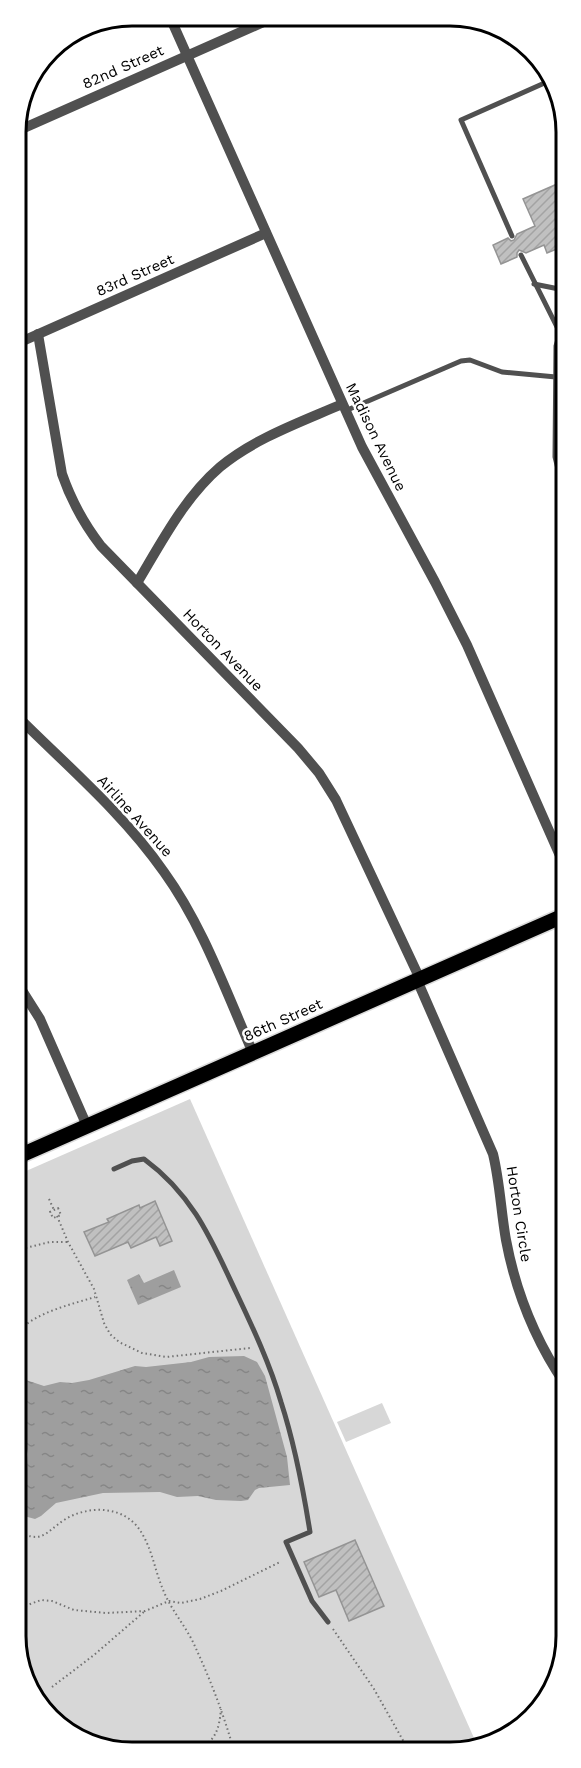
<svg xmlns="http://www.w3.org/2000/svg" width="581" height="1768" font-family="'Work Sans',sans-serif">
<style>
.green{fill:#d7d7d7}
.water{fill:url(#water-ripples)}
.building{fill:url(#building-hatch);stroke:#949494;stroke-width:1.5}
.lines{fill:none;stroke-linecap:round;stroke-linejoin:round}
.primary-casing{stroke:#dbdbdb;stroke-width:18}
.path{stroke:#727272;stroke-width:2;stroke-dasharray:1.5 3;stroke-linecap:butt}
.lane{stroke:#505050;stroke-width:5}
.street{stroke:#505050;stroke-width:10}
.primary{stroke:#000;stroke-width:15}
.labels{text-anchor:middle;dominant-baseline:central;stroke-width:5;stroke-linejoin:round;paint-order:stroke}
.street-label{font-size:15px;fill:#000;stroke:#fff}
.rim{fill:none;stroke:#000;stroke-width:3}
</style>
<defs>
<pattern id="water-ripples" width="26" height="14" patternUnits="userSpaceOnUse" patternTransform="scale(1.5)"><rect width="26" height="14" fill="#9e9e9e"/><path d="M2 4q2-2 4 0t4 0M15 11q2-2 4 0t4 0" fill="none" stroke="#868686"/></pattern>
<pattern id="building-hatch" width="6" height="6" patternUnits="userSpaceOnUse" patternTransform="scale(1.5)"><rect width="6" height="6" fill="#c0c0c0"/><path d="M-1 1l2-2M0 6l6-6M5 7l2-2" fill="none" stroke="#a3a3a3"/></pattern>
</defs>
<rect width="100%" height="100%" fill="#fff"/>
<g class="green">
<path d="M190,1099L478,1747L472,1751H108L49,1719L17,1659V1175Z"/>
<path d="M382,1403L391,1423L346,1442L337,1422Z"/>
</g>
<g class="water">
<path d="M174,1270L181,1287L138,1305L127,1280L139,1274L144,1283Z"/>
<path d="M244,1356L257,1362L265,1376L287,1457L290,1485L259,1488L255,1490L248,1500L241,1501L216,1500L198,1496L177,1497L160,1492L103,1493L56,1503L41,1516L35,1519L24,1516L17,1510V1485L27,1470L28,1454L25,1439L27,1419L17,1404V1377L44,1386L60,1382L72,1383L89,1380L135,1366L146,1367L191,1362L209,1357Z"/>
</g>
<g class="building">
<path d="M564,181V246L547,253L544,245L526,253L519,250L517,253V257L501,264L493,245L508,238L511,241L514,240L517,234L535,226L523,199Z"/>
<path d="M155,1201L172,1241L160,1246L156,1237L131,1248L128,1242L95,1256L84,1232L109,1222L107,1219L139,1205L140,1208Z"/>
<path d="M355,1540L384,1606L349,1621L336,1590L319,1597L304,1562Z"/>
</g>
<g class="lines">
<defs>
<path id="primary" d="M17,1157L565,915"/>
</defs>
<use href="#primary" class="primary-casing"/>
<g class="path">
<path d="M49,1199L54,1210"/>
<path d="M58,1208L61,1215L53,1218L50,1212Z"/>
<path d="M57,1216L68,1242L94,1289L104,1323L110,1334L119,1342L142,1353L166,1357L250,1348"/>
<path d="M17,1234L21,1248"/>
<path d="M17,1250L50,1242H68"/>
<path d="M17,1332C37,1312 69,1305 95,1297"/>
<path d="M17,1530C41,1545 45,1533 64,1520C73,1514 84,1511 94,1510C110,1509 125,1513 136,1525C152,1544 154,1570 164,1592C171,1609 183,1623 192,1640C209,1676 223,1712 234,1751"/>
<path d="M17,1609L41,1600L52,1601L74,1610L106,1613L145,1611L169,1601L181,1603L200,1599L221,1591L280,1562"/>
<path d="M333,1629L374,1689L409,1751"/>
<path d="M52,1687L94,1655L145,1611"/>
<path d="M198,1751C216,1739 219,1730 221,1709"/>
</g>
<g class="lane">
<path d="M512,236L461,120L549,81"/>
<path d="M521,255L560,333"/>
<path d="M534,284L564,290"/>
<path d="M564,329L560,333L556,346L555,457L564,493"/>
<path d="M345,411L461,361L470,360L502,372L556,377"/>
<path d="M114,1169L132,1161L144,1159C193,1195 211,1239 236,1292C253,1328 270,1364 281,1402C295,1445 303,1488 310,1532L286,1542L312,1601L328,1622"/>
</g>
<g class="street">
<path d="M169,15L362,447L435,582L467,645L565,867"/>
<path d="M15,132L277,16"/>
<path d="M38,334L62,474C71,500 84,524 101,546L298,748L319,773L336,800L420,979"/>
<path d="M16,344L266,233"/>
<path d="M137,583C161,543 184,498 220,467C255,438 301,422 342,404"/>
<path d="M16,715C66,765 123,813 164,872C203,926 226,992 253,1053"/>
<path d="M417,980L493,1154C500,1183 501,1212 506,1240C516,1293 535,1340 565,1384"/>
<path d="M16,981L40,1019L87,1126"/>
</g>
<use href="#primary" class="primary"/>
</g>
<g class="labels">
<g class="street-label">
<text transform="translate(123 67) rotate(-24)">82nd Street</text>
<text transform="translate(135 275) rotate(-24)">83rd Street</text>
<text transform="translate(376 437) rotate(64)">Madison Avenue</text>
<text transform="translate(223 650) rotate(46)">Horton Avenue</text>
<text transform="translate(135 816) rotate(48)">Airline Avenue</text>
<text transform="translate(283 1020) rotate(-24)">86th Street</text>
<text transform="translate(519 1214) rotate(81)">Horton Circle</text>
</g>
</g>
<path d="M0 0H581V1768H0ZM132 26H450A106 106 0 0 1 556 132V1636A106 106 0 0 1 450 1742H132A106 106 0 0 1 26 1636V132A106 106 0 0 1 132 26Z" fill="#fff" fill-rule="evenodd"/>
<path class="rim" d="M132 26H450A106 106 0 0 1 556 132V1636A106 106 0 0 1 450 1742H132A106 106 0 0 1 26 1636V132A106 106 0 0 1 132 26Z"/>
</svg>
